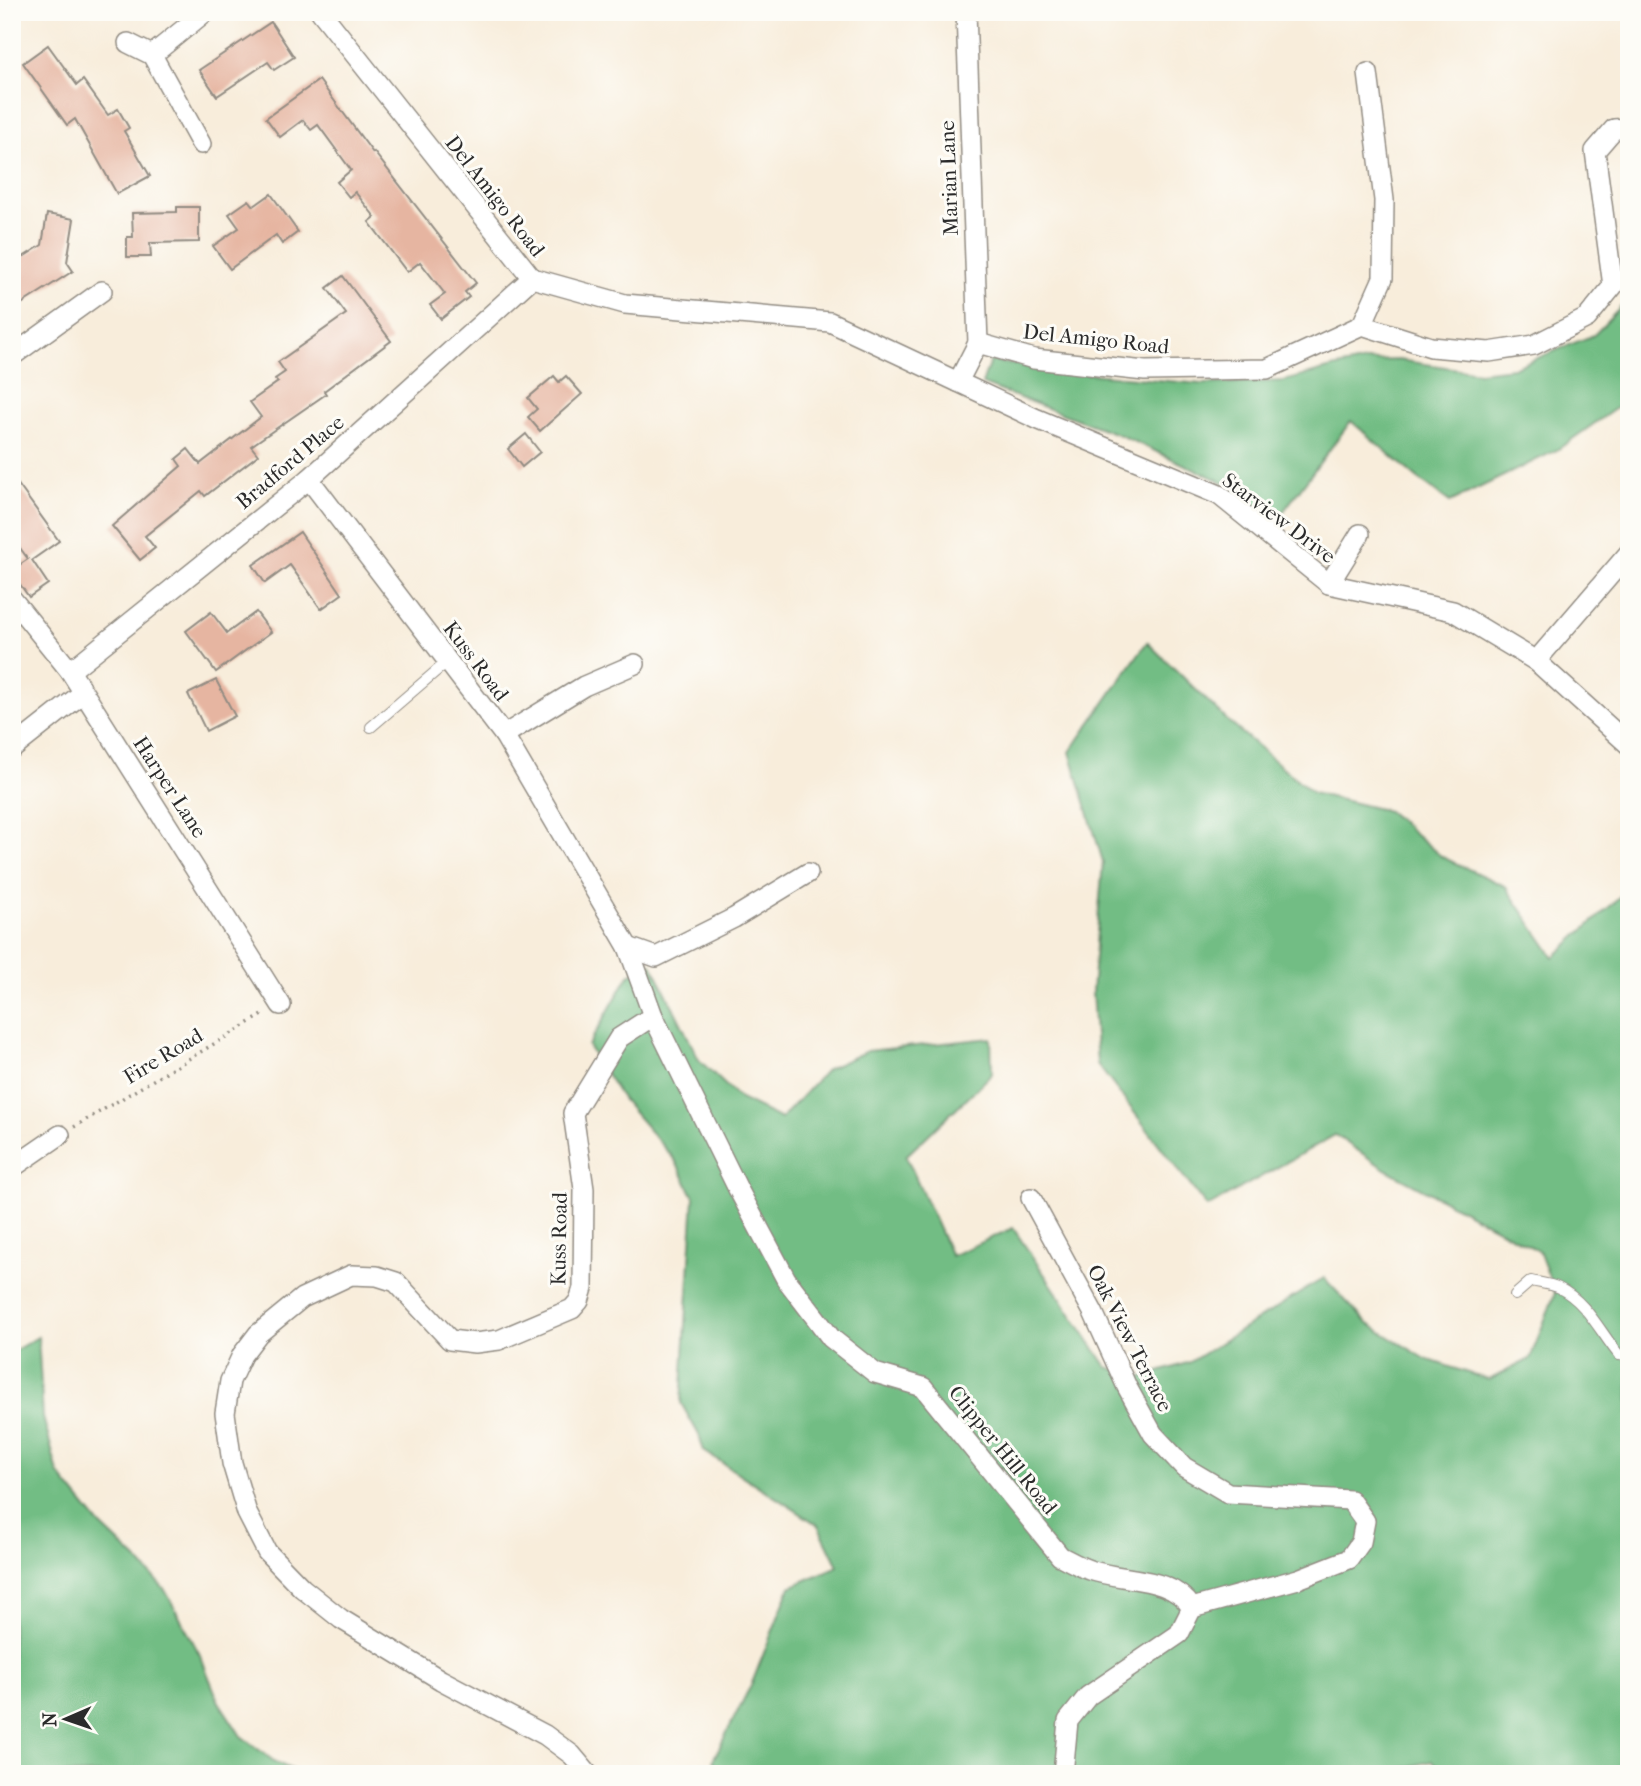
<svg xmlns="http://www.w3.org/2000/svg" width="1641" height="1786" font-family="'IM FELL French Canon',serif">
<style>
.forest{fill:#72bd84;stroke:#4e7458;stroke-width:2}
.building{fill:#e6b5a1}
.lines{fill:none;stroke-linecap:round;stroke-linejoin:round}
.service-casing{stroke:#928c83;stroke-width:12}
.minor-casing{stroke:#928c83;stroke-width:22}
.path{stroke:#928c83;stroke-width:3.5;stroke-dasharray:2 5;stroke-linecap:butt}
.service{stroke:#fff;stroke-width:10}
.minor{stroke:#fff;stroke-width:19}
.labels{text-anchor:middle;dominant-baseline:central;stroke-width:6;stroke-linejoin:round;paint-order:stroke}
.street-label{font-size:21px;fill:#2b2b2b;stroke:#fdfcf7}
</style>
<rect width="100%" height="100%" fill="#fdfcf7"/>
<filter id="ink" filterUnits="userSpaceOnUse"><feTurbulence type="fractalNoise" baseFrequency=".0143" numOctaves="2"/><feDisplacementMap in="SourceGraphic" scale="14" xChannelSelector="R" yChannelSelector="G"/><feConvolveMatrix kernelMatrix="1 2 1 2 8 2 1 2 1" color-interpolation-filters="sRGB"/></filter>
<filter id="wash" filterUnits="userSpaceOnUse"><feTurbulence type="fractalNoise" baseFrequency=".00686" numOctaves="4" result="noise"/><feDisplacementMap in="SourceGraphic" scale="28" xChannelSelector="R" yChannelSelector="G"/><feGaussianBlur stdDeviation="1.57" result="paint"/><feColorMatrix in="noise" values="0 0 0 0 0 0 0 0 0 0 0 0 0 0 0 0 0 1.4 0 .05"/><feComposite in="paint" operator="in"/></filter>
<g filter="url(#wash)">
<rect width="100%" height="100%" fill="#f8eddb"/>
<g class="forest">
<path d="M1623,305H1629V399L1557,450L1450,502L1417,478L1351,421L1274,524L1227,484L1120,435L982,384L990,361L1058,371L1202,384L1284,381L1332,368L1366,361L1398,360L1479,372L1513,368L1594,335Z"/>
<path d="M1147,642L1229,722L1313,793L1388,811L1442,857L1505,886L1554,957L1629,889V1774H1446L1432,1761L1379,1774H718L713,1760L752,1683L790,1587L838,1566L818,1525L704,1451L699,1435L681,1403L694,1197L675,1160L623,1100L588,1046L629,975L652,964L699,1060L740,1099L781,1119L827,1069L867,1051L991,1038L992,1074L906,1156L951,1256L1013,1228L1107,1367L1143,1377L1190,1362L1324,1278L1367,1323L1426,1359L1489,1380L1530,1359L1555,1293L1539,1251L1385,1169L1335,1135L1207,1207L1097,1064L1092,992L1103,862L1070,752Z"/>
<path d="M38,1337L43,1417L58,1473L100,1525L139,1562L165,1590L200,1655L219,1702L241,1736L275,1762L301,1774H12V1352Z"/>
</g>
<g id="blocks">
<g class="building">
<path d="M271,22L294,57L274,70L268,62L217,96L199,70Z"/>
<path d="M48,45L77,85L83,80L108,115L118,109L129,128L124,131L150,176L117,194L75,119L67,125L23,63Z"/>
<path d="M319,80L373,153L374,152L476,283L465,292L469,297L441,319L430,305L445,294L420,262L407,272L369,222L375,217L355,192L349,197L337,182L351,170L318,125L311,130L303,120L280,137L266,118Z"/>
<path d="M271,194L298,232L282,244L276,235L230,269L213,246L239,228L229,214L249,200L254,206Z"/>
<path d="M177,207H199V242L150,243L151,257H127V237H133L132,213L177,212Z"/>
<path d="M47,214L74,219L67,262L73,271L12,310V264L42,245Z"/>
<path d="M343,276L391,341L324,391L326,394L251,446L258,455L205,496L201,491L145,536L155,548L140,560L112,526L181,466L176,459L188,449L200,464L261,417L250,402L278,382L275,379L285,372L278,362L346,314L327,288Z"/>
<path d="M554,376L559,382L566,376L582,394L540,431L528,417L537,409L528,398Z"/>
<path d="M526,434L540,452L522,467L508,449Z"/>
<path d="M12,476L59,541L32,560L48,584L29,597L12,573V570L28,559L12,537Z"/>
<path d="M300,532L342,594L321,609L290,565L265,583L253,565Z"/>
<path d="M211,612L227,633L256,612L271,632L216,672L186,631Z"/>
<path d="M216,680L235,716L206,731L188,694Z"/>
</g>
</g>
</g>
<g filter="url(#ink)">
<use href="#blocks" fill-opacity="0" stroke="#928c83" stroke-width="2"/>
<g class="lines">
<defs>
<g id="service">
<path d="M371,727L448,661"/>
<path d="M1515,1295L1531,1281C1540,1283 1551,1284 1559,1288C1587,1302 1600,1332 1619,1355L1629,1356"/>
</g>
<g id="minor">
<path d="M321,12L532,278L625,304L830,322L958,382L978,343L1034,359L1145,371L1267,369L1362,325L1431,347L1489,352L1534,345L1587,318L1613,286L1595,151L1614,129L1629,128"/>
<path d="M966,12L978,343"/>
<path d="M128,43L152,55L201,144"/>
<path d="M152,55L205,12"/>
<path d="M1362,325L1383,278L1384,200L1368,73"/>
<path d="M12,356L102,291"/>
<path d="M958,382L1037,419L1219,495L1329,584L1453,611L1536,661L1629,745"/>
<path d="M309,479L504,735L628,947L653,1016L738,1189L786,1279L831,1338L875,1373L923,1387L1060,1556C1070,1561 1080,1567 1090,1570C1124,1582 1171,1575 1192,1608L1179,1634L1088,1696L1068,1721L1063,1774"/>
<path d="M1329,584L1360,534"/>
<path d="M12,599L70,671L281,1005"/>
<path d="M1536,661L1629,553"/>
<path d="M70,671L309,479L532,278"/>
<path d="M504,735L584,686L635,664"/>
<path d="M12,749L83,693"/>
<path d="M628,947L656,957L734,918L808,873"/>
<path d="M12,1168L60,1135"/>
<path d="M1031,1198L1093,1312L1127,1387L1153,1434L1184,1467L1228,1493L1350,1500L1365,1521L1361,1542L1349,1559L1298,1579L1192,1608"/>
<path d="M588,1774L572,1755L545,1735L441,1680L341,1619L302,1588L267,1552L247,1513L232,1463L225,1413L230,1381L242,1355L258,1334L302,1298L351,1275L377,1276L396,1282L450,1340L475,1343L499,1340L572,1309L579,1301L583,1288L584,1189L573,1113L619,1038L653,1016"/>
</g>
</defs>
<use href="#service" class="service-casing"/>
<use href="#minor" class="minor-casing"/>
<path class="path" d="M74,1127L266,1013"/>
<use href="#service" class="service"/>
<use href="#minor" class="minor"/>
</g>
</g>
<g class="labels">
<g class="street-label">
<text transform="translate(949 178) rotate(-92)">Marian Lane</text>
<text transform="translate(495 196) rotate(52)">Del Amigo Road</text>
<text transform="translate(1096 339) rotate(6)">Del Amigo Road</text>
<text transform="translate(290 462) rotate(-40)">Bradford Place</text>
<text transform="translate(1279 518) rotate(37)">Starview Drive</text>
<text transform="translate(476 661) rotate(53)">Kuss Road</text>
<text transform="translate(170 787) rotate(57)">Harper Lane</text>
<text transform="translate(163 1056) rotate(-31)">Fire Road</text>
<text transform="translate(559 1239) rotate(-89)">Kuss Road</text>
<text transform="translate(1130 1338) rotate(63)">Oak View Terrace</text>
<text transform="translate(1003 1450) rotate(51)">Clipper Hill Road</text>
</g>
</g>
<rect width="1641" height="1786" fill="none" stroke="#fdfcf7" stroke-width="42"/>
<g transform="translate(66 1719) rotate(268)" stroke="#fdfcf7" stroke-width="5" paint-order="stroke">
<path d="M0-5L12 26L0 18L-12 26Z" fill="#2b2b2b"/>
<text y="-10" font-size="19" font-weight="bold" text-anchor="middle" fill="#2b2b2b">N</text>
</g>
</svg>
